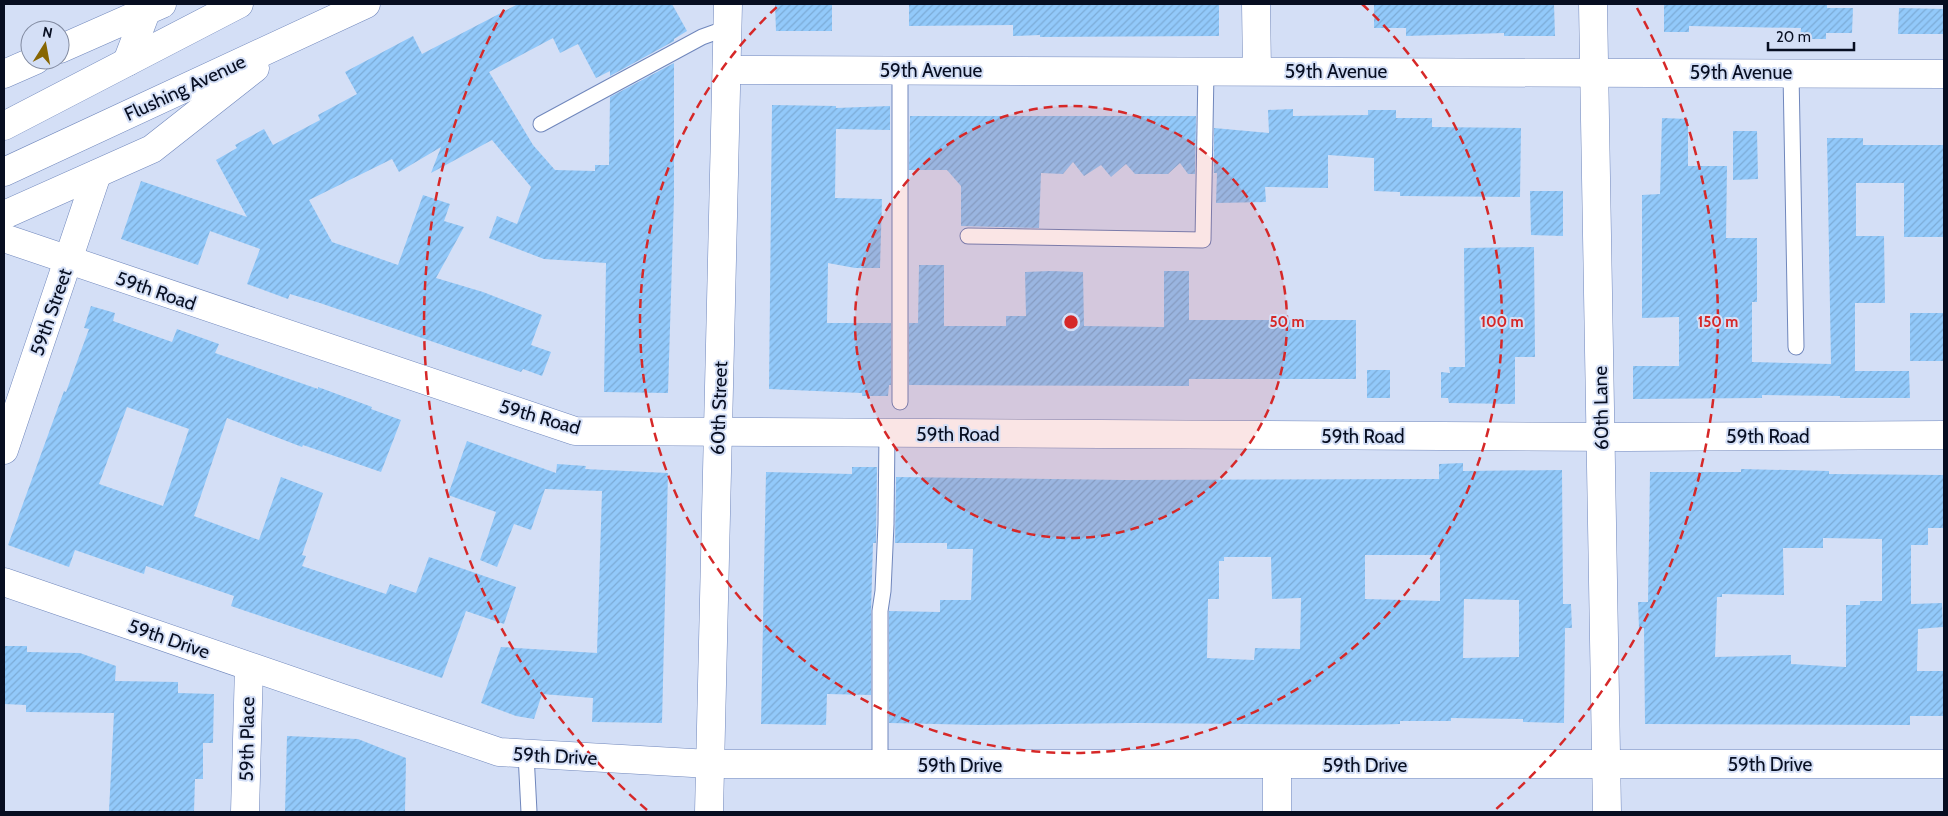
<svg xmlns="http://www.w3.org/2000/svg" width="1948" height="816" font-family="Cabin,sans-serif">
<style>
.building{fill:url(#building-hatch);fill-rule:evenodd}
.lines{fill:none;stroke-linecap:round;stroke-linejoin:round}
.service-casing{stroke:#7087bc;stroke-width:17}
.minor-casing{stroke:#7087bc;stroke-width:29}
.primary-casing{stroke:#7087bc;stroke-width:29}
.service{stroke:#fff;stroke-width:15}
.minor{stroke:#fff;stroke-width:28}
.primary{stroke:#fff;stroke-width:28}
.ring{fill:none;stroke:#d62828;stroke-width:2.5;stroke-dasharray:9 6}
.labels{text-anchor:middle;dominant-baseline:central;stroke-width:4;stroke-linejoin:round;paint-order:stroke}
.street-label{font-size:19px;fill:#070e21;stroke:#d4dff6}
.centre{fill:#d62828;stroke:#d4dff6;stroke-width:2.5}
.ring-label{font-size:15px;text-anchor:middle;font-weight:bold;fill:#d62828;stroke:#d4dff6;stroke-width:4;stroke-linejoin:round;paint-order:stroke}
</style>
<defs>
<pattern id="building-hatch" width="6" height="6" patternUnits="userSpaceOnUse" patternTransform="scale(1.25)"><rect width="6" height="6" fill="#92c9fa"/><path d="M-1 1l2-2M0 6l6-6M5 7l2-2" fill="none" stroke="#7cabd6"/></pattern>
</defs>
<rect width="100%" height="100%" fill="#d4dff6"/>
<g class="building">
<path d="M518,4H672L687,31L674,39V41L610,76V71L596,78L578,44L560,53L553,38L489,72L533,145L555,170L595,171V165H609L610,97L674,63V197L668,393L604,392L606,263L544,259L489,238L497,216L517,224L531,187L492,140L431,173L441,147L399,172L392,159L309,200L332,242L398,265L423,195L450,204L444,221L464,227L436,278L483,292L542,315L531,345L551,352L542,376L523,369L521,372L320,303L290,294L288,299L247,284L260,249L210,231L198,265L121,239L141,181L247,217L216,160L237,148L235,145L264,129L273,145L320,120L318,115L357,94L345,72L413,36L422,54Z"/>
<path d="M775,4H832V31H776Z"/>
<path d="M909,4H1219V36L1040,37V35L1013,36V25L909,26Z"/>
<path d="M1374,4H1554L1555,36H1504V33L1406,36V28H1374Z"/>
<path d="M1664,4H1827V8H1853L1852,33H1826V39H1800L1801,28L1689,26V32H1664Z"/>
<path d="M1899,8L1944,9V34H1898Z"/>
<path d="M772,105L836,106V108L890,106V130L836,129L835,198L882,199L880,268H855L828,263L827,323H891V385H889L888,396H862V393L769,389Z"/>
<path d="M1293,109V116L1368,115V110H1396V118H1432V127L1521,128L1520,197L1400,196V192L1374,191V158L1328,155V188L1265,187L1266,202L1216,203L1217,173H1214V128L1269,133L1268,110Z"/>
<path d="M910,116H1196L1195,174H1188L1180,163L1168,174H1135L1126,164L1111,177L1101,165L1084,176L1073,162L1063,174L1041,173L1039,228L961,226V186L947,170H909Z"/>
<path d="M1662,118L1688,119V166H1727L1726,238H1757V302H1752V362L1831,364L1827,138H1863V145H1944V237H1904V183H1856V236H1884L1885,303H1855V371H1909L1910,398H1840V396L1762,395V398L1633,399V366H1679V317L1642,318V195L1660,194Z"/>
<path d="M1733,131H1757L1758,179L1733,180Z"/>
<path d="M1530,191H1563V236L1531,235Z"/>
<path d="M1534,247L1535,357H1515V404L1449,403L1448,398H1441V372L1450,373L1449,367H1465L1464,248Z"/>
<path d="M919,265H944V326H1006V316H1026L1025,272L1050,271L1083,272L1084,326L1164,327V271H1189V320H1356V379H1189V386L909,385V323H918Z"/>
<path d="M91,306L115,313L113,321L172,342L177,329L219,344L215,353L318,389V387L372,407L371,409L401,420L381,472L303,445L302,447L227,418L194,516L259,540L281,477L323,493L302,555L306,556L302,566L386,594L390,584L416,593L429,557L516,587L504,624L466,611L442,678L231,606L234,596L146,566L144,574L75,550L69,567L8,545L64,391L66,392L89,329L84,328ZM127,407L189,429L163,506L99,484Z"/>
<rect x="1910" y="313" width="34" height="48"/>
<rect x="1367" y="370" width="23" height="28"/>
<path d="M467,441L556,473L557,464L586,466L585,469L668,473L662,723L592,722L593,698L542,694L534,719L516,716L481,703L501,647L597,653L602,491L545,489L531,530L514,524L497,567L480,560L496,512L448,495Z"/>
<path d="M1463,463V471L1562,470L1563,604H1571L1572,628H1565L1564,723L1523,722V719L1451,718V721H1400V724L1363,725L1136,723L981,725L889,723V611L940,612V600H971L973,549H947V543H895L896,477L1123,480L1439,479V464ZM1365,555H1440V601L1365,599ZM1224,557H1271L1272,599L1301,598L1300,649L1255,648L1254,660L1207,658L1208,599H1219V561H1224ZM1464,599L1519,600V657L1463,658Z"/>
<path d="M852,467H877L876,543H873L871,611V695L827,694L826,725L761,724L766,472L852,474Z"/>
<path d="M1741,469L1829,471V474L1944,475V528H1928V545H1911V604L1942,603L1943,627L1918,629L1917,671H1944V716H1910V725L1645,724L1644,628H1639L1638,602H1648L1650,472H1741ZM1823,538L1882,539V601H1860V605H1846V667L1791,664V655L1715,657L1717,597H1722V594L1784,595L1783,548H1823Z"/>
<path d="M4,646H27V652L80,653L116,666L115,681L178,682V693L214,694L213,743H203V779H195L194,812L109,811L114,713L26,712V705L4,704Z"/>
<path d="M287,736L358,739L406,758L405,812H285Z"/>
</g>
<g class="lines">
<defs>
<g id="service">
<path d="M900,70V402"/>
<path d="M1791,73L1796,347"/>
<path d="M541,124L702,37L727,28"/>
<path d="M968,236L1203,240L1206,71"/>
<path d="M526,754L529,812"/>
<path d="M880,765V611L883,591L886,524L887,434"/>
</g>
<g id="minor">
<path d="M1256,4L1257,71"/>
<path d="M1593,4L1607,812"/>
<path d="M127,62L149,4"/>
<path d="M727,70L1944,74"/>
<path d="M4,238L575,431L1627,437L1944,435"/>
<path d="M4,450L97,174"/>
<path d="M4,582L499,752L710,764H1944"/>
<path d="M245,812L249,667"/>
<path d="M709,812L728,4"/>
<path d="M1277,812V765"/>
</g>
<g id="primary">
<path d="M60,49L162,4"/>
<path d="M4,74L36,60"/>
<path d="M4,126L239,4"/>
<path d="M4,172L366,4"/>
<path d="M4,215L152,149L255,68"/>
</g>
</defs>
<use href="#service" class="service-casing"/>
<use href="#minor" class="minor-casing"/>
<use href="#primary" class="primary-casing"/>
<use href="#service" class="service"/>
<use href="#minor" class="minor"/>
<use href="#primary" class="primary"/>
</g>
<circle cx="1071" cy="322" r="216" fill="#d62828" fill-opacity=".12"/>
<g class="ring">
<circle cx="1071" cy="322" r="216"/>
<path d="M1362 4A431 431 0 1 1 780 4"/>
<path d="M647 810A647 647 0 0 1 505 8M1637 8A647 647 0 0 1 1495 810"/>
</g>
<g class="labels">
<g class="street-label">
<text x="931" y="70">59th Avenue</text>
<text x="1336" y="71">59th Avenue</text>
<text x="1741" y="72">59th Avenue</text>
<text transform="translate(185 88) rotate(-25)">Flushing Avenue</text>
<text transform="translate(156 291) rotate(19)">59th Road</text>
<text transform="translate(51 312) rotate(-71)">59th Street</text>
<text transform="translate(719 408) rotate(-88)">60th Street</text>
<text transform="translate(1601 408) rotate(-91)">60th Lane</text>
<text transform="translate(540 417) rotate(16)">59th Road</text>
<text x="958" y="434">59th Road</text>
<text x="1363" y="436">59th Road</text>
<text x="1768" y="436">59th Road</text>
<text transform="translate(169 639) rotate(19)">59th Drive</text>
<text transform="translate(247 739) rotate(-89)">59th Place</text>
<text transform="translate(555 756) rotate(3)">59th Drive</text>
<text x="1770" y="764">59th Drive</text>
<text x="960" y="765">59th Drive</text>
<text x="1365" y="765">59th Drive</text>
</g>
</g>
<circle cx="1071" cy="322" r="8" class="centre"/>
<g class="ring-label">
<text x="1287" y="327">50 m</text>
<text x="1502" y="327">100 m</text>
<text x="1718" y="327">150 m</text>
</g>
<rect width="1948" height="816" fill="none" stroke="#070e21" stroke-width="10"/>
<g transform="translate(45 45) rotate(11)"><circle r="24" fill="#d4dff6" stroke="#828ba1"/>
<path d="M0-4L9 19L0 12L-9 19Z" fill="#876602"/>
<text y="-8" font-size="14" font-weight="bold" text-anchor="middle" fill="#070e21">N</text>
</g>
<path d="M1768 42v8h86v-8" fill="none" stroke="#070e21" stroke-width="2.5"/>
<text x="1776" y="42" font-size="15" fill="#070e21" stroke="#d4dff6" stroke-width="4" paint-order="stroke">20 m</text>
</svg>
